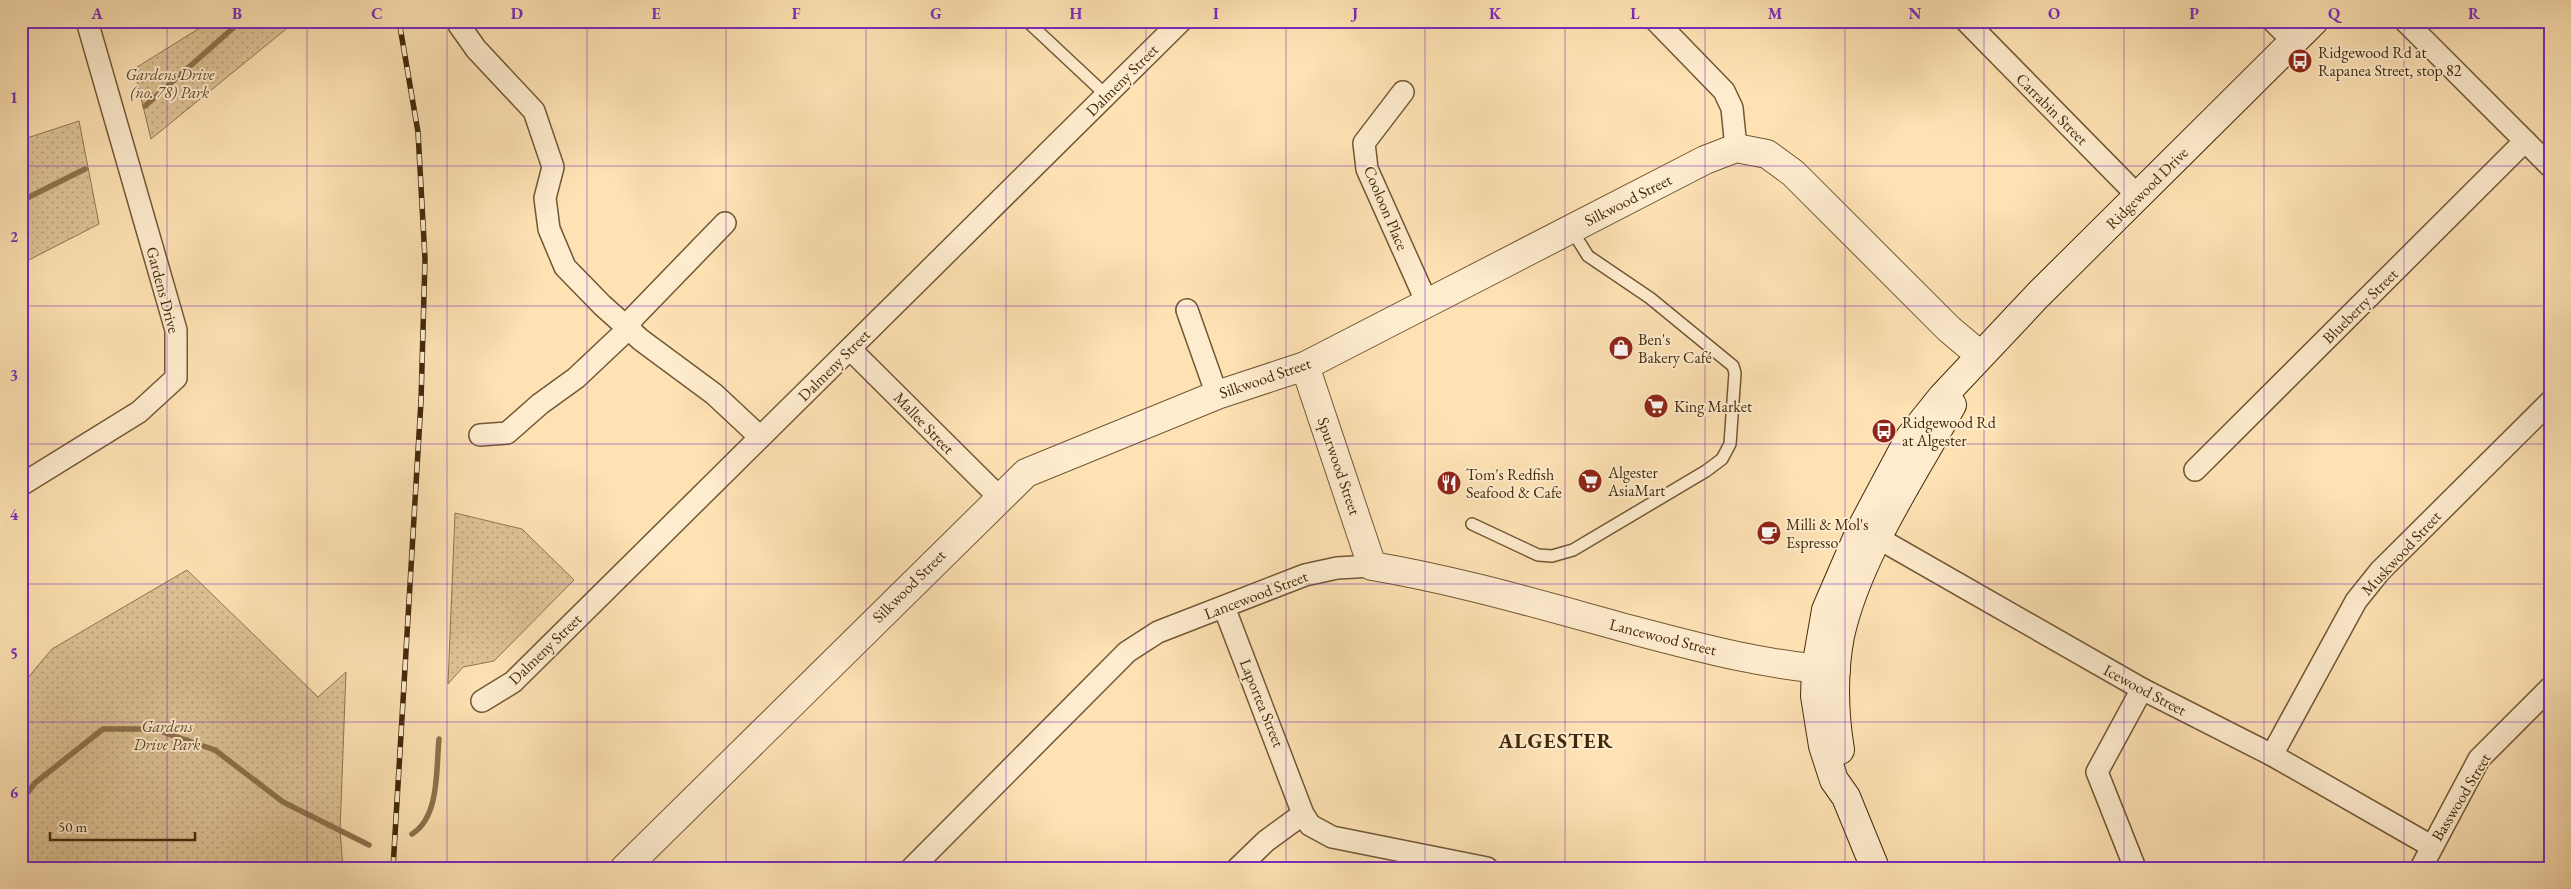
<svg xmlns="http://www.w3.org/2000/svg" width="2571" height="889" font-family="'EB Garamond',serif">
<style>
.grass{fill:url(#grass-dots);stroke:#907650}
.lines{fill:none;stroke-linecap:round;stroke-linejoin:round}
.stream{stroke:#8d734e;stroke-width:5.5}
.service-casing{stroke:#725835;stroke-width:14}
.minor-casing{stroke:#725835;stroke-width:24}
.tertiary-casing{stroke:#725835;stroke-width:30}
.secondary-casing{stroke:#432a0b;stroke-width:30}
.service{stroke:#feecce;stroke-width:11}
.minor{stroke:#feecce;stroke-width:21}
.tertiary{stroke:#feecce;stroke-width:28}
.secondary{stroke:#feecce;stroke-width:28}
.rail-casing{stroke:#432a0b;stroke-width:5.5}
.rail{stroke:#feecce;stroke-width:4;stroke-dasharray:11;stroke-linecap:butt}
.grid{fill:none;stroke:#7b2cbf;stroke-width:1;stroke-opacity:0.55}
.labels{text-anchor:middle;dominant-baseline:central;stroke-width:4;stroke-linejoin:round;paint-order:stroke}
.poi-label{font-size:16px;fill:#432a0b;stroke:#feecce;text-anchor:start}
.park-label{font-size:16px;font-style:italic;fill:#624927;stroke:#feecce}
.street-label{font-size:16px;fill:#432a0b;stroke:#feecce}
.district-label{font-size:21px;font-weight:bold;letter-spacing:1px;fill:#432a0b;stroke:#feecce}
.neatline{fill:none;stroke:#7b2cbf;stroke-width:2}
.grid-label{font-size:16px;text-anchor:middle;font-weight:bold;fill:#7b2cbf}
</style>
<defs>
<pattern id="grass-dots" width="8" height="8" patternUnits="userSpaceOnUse" patternTransform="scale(1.25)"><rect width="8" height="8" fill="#dec396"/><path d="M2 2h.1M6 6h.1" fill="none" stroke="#b69f79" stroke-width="1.8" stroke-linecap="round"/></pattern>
</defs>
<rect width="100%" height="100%" fill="#fee2b3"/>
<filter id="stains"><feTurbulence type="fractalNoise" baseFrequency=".004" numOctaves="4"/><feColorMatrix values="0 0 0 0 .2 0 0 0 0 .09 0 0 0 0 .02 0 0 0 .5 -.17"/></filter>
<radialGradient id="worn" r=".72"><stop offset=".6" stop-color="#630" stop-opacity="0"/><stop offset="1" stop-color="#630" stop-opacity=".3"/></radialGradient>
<g class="grass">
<path d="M211,21H296L151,139L134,69Z"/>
<path d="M79,121L99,224L21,264V140Z"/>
<path d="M455,513L522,529L574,580L494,661L463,667L448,684Z"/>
<path d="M187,570L318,697L346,672L340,831L343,868H21V686L52,649Z"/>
</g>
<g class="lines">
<g class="stream">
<path d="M145,106L241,21"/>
<path d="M21,201L85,169"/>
<path d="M21,801L35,783L103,729H154L215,750L283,802L369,845"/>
<path d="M412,834C440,817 436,768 439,739"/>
</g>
<defs>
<g id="service">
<path d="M1027,21L1106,95"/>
<path d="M1472,524L1538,555L1552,556L1573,550L1706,471L1722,459L1730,444L1735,373L1733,366L1650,298L1588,256L1571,229"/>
</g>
<g id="minor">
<path d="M1656,21L1724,91L1732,108L1736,148"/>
<path d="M1966,21L2138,196"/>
<path d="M2273,21L2294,42"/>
<path d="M2405,21L2550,166"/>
<path d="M459,25L476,49L534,111L553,167L545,198L549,229L565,267L602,305L641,340L714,394L760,437"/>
<path d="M1403,92L1364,143L1367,169L1427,303"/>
<path d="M1187,310L1217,395"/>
<path d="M850,349L999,497"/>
<path d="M480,435L507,433L540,404L576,378L628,329L633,318L725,223"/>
<path d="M2195,470L2525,141"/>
<path d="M21,485L139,412L176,378V330L87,21"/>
<path d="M1864,530L2142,689L2272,755L2431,846"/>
<path d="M1224,607L1303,814L1310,825L1332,837L1487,868"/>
<path d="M482,701L513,682L1181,21"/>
<path d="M2272,755L2356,601L2380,571L2550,402"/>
<path d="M912,868L1127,652L1158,632L1305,575L1337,568L1372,566"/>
<path d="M1238,868L1266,841L1303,814"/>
<path d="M2135,868L2097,772L2142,689"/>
<path d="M2421,868L2479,759L2550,688"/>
</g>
<g id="tertiary">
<path d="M1305,366L1372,566C1462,581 1551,608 1640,632C1704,649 1769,666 1836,670"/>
<path d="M625,868L1026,473L1217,395L1305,366L1705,160L1736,148L1767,154L1793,173L1949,329L1980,355"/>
</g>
<g id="secondary">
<path d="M1840,750C1834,713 1833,673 1840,636C1857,558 1913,475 1952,405"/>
<path d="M1875,868L1846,797L1834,780L1823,746L1815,696L1816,668L1826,610L1861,529L1910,437L1942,397L2038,295L2314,21"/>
</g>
</defs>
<use href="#service" class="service-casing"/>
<use href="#minor" class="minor-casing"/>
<use href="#tertiary" class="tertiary-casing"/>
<use href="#secondary" class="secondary-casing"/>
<use href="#service" class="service"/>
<use href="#minor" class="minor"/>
<use href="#tertiary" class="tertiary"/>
<use href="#secondary" class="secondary"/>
<defs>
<path id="rail" d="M393,868L421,401L425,259L418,132L399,21"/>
</defs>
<use href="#rail" class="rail-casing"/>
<use href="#rail" class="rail"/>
</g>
<path class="grid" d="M167,21V868M307,21V868M447,21V868M587,21V868M726,21V868M866,21V868M1006,21V868M1146,21V868M1286,21V868M1425,21V868M1565,21V868M1705,21V868M1845,21V868M1984,21V868M2124,21V868M2264,21V868M2404,21V868M21,166H2550M21,306H2550M21,444H2550M21,584H2550M21,722H2550"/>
<defs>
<symbol id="bus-disc" viewBox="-11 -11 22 22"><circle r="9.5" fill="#8f2418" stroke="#feecce"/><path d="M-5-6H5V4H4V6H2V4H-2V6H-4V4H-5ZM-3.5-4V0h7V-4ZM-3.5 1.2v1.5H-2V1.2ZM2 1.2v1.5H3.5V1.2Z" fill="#fff"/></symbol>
<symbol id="shop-disc" viewBox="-11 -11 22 22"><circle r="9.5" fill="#8f2418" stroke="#feecce"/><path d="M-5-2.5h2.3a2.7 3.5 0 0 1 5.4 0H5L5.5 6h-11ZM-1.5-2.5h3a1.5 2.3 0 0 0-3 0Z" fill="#fff"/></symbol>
<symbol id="supermarket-disc" viewBox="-11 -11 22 22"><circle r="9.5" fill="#8f2418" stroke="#feecce"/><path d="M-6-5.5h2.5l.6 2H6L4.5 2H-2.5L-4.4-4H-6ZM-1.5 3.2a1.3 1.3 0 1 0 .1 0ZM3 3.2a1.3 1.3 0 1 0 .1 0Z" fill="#fff"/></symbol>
<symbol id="restaurant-disc" viewBox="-11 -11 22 22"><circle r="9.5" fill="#8f2418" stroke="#feecce"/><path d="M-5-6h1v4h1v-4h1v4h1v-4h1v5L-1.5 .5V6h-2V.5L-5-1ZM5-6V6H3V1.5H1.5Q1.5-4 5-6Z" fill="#fff"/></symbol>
<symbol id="cafe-disc" viewBox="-11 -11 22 22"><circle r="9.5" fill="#8f2418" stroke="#feecce"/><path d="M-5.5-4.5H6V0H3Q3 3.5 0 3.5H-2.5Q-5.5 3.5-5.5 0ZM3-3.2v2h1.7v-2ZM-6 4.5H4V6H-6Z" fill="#fff"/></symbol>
</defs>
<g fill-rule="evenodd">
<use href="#bus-disc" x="2286" y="47" width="28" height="28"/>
<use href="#shop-disc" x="1607" y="334" width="28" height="28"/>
<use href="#supermarket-disc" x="1642" y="392" width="28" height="28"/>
<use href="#bus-disc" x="1870" y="417" width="28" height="28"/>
<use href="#supermarket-disc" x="1576" y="467" width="28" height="28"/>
<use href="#restaurant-disc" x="1435" y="469" width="28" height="28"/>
<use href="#cafe-disc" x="1755" y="519" width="28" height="28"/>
</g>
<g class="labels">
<g class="poi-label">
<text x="2318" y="52">Ridgewood Rd at<tspan x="2318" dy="18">Rapanea Street, stop 82</tspan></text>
<text x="1638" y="339">Ben's<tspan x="1638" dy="18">Bakery Café</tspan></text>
<text x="1674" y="406">King Market</text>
<text x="1902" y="422">Ridgewood Rd<tspan x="1902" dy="18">at Algester</tspan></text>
<text x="1608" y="472">Algester<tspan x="1608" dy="18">AsiaMart</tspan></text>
<text x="1466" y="474">Tom's Redfish<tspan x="1466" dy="18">Seafood &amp; Cafe</tspan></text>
<text x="1786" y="524">Milli &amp; Mol's<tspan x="1786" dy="18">Espresso</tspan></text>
</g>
<g class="park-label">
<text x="170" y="74">Gardens Drive<tspan x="170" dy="18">(no. 78) Park</tspan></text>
<text x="167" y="726">Gardens<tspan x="167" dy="18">Drive Park</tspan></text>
</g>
<g class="street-label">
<text transform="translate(1122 80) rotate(-45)">Dalmeny Street</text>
<text transform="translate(2052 109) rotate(45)">Carrabin Street</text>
<text transform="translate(2147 188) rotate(-45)">Ridgewood Drive</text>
<text transform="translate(1628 200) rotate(-27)">Silkwood Street</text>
<text transform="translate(1386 208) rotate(67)">Cooloon Place</text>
<text transform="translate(163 290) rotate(75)">Gardens Drive</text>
<text transform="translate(2360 306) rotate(-45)">Blueberry Street</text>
<text transform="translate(834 365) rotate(-45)">Dalmeny Street</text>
<text transform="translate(1265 378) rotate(-19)">Silkwood Street</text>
<text transform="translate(924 423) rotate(46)">Mallee Street</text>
<text transform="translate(1339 466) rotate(71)">Spurwood Street</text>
<text transform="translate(2401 553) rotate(-47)">Muskwood Street</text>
<text transform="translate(909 586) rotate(-45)">Silkwood Street</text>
<text transform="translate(1256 595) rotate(-21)">Lancewood Street</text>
<text transform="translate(1663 637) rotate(14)">Lancewood Street</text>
<text transform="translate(545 649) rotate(-44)">Dalmeny Street</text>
<text transform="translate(2145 690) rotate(28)">Icewood Street</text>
<text transform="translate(1262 703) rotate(68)">Laportea Street</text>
<text transform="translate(2461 797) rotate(-59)">Basswood Street</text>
</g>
<g class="district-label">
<text x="1556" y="740">ALGESTER</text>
</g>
</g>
<rect width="2571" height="889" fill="none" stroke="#fee2b3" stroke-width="55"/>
<path d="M50 832v8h145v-8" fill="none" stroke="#432a0b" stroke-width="2.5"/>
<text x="58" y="832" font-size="15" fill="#432a0b" stroke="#feecce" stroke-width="4" paint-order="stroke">50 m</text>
<rect x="28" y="28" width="2516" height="834" class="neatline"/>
<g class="grid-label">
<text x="97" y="19">A</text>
<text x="237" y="19">B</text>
<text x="377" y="19">C</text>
<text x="517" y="19">D</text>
<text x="656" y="19">E</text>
<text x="796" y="19">F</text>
<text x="936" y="19">G</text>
<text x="1076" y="19">H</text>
<text x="1216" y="19">I</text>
<text x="1355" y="19">J</text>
<text x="1495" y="19">K</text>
<text x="1635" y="19">L</text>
<text x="1775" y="19">M</text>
<text x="1915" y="19">N</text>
<text x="2054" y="19">O</text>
<text x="2194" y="19">P</text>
<text x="2334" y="19">Q</text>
<text x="2474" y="19">R</text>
<text x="14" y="103">1</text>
<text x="14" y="242">2</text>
<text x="14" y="381">3</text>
<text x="14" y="520">4</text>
<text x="14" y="659">5</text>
<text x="14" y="798">6</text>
</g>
<rect width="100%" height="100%" filter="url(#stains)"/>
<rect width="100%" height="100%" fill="url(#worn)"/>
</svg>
